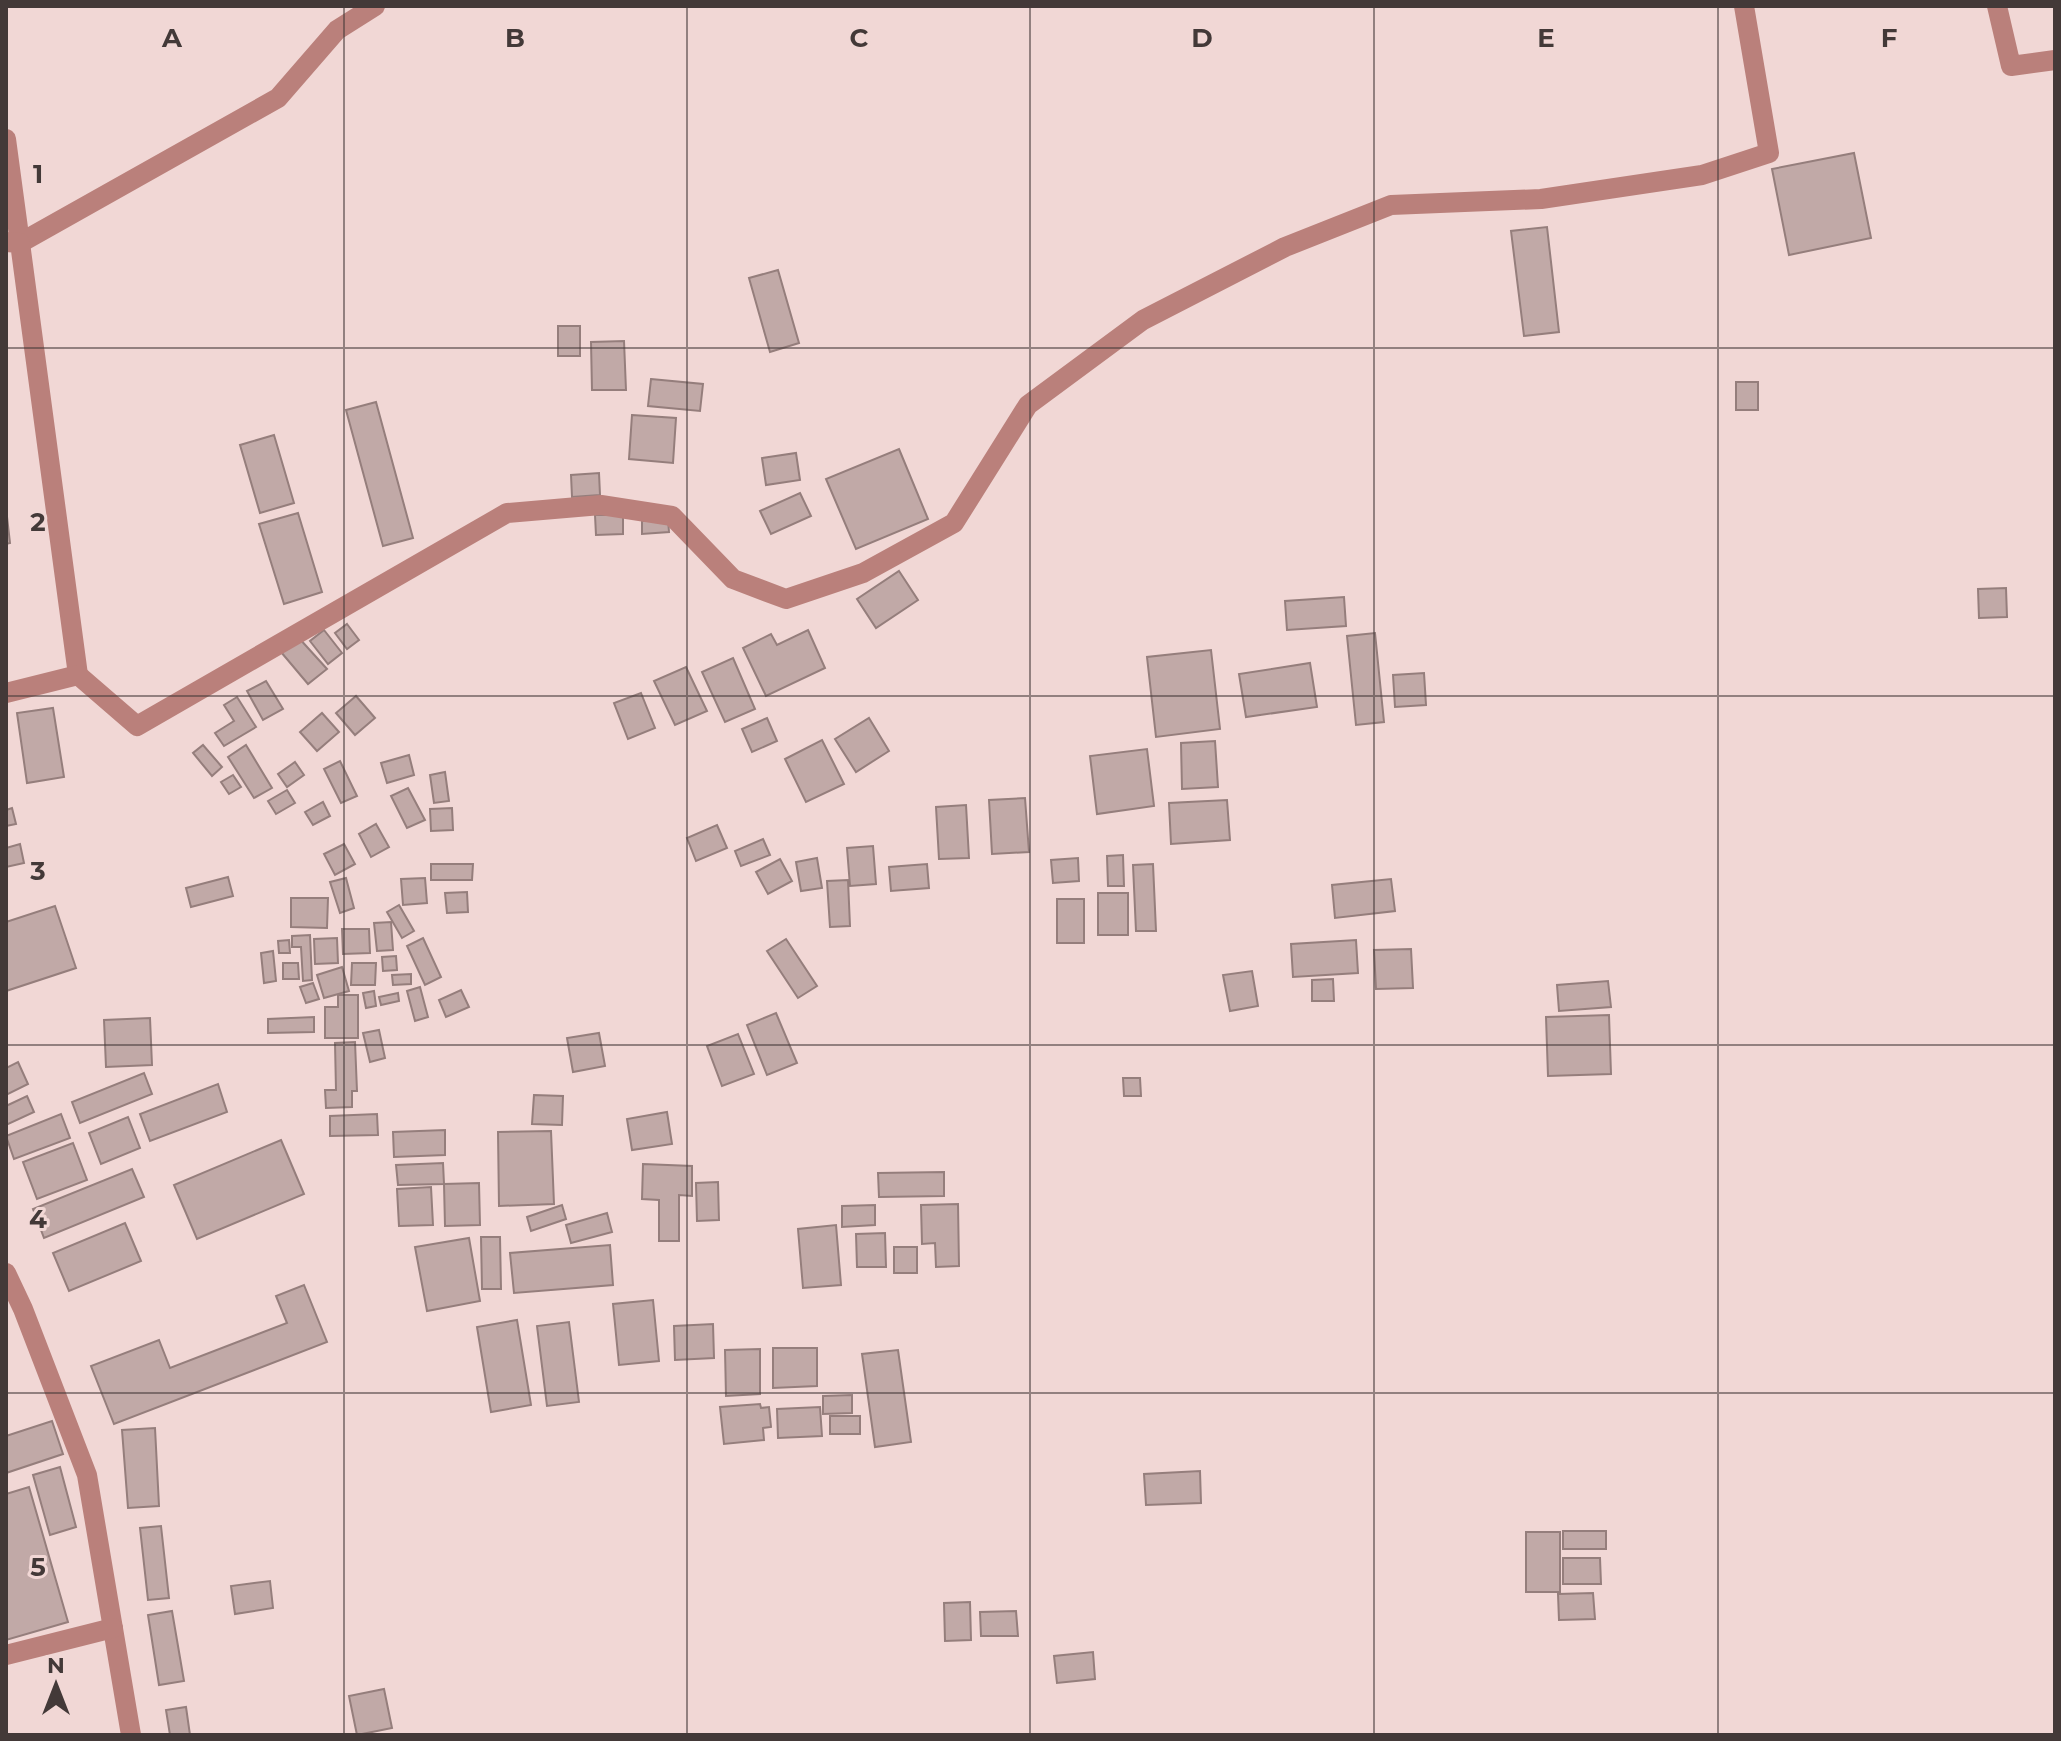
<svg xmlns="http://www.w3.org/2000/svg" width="2061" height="1741" font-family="Montserrat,sans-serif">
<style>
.building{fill:#c1a9a7;stroke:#957e7c;stroke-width:2}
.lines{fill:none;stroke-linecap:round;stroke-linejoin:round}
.minor{stroke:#ba807b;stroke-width:20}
.grid{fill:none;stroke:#433938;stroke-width:2;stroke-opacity:0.55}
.grid-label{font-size:26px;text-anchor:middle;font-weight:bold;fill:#433938;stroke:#f1d7d5;stroke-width:6;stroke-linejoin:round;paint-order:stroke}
</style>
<rect width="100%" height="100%" fill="#f1d7d5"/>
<g class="building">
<path d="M1854,153L1871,238L1789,255L1772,169Z"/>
<path d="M1547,227L1559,332L1524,336L1511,231Z"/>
<path d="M778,270L799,343L770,352L749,278Z"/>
<rect x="558" y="326" width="22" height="30"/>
<path d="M624,341L626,390H592L591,342Z"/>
<path d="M651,379L703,384L700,411L648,406Z"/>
<rect x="1736" y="382" width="22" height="28"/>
<path d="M376,402L413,538L383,546L346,410Z"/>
<path d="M632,415L676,418L673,463L629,459Z"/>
<path d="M274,435L294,503L260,513L240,445Z"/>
<path d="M899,449L928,519L856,549L826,479Z"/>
<path d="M796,453L800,480L766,485L762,458Z"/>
<path d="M599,473L600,495L572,497L571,475Z"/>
<path d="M800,493L811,516L771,534L760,511Z"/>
<path d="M6,508L10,543L6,544Z"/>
<path d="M298,513L322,592L284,604L259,524Z"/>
<path d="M595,515H623V534L596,535Z"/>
<path d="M668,519L669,532L642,534V521Z"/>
<path d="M899,571L918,600L876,628L857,599Z"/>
<path d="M2006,588L2007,617L1979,618L1978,589Z"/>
<path d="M1344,597L1346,626L1287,630L1285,601Z"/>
<path d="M347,624L359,640L347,649L335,633Z"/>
<path d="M324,630L342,653L328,664L310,641Z"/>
<path d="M808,630L825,668L766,696L743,648L771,634L777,645Z"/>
<path d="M1375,633L1384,722L1356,725L1347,636Z"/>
<path d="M298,637L327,669L308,684L281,652Z"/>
<path d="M1211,650L1220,729L1156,737L1147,657Z"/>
<path d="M733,658L755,709L725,722L702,672Z"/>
<path d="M1310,663L1317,707L1246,717L1239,674Z"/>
<path d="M686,667L707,711L675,725L654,681Z"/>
<path d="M1424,673L1426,705L1395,707L1393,675Z"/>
<path d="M266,681L283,709L263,720L247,691Z"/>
<path d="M641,693L655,728L628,739L614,703Z"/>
<path d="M356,696L375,718L355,735L336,713Z"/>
<path d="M237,697L256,727L224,746L215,733L234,721L224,705Z"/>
<path d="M53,708L64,777L27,783L17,713Z"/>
<path d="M322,713L339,732L317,751L300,732Z"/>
<path d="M767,718L777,741L752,752L742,729Z"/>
<path d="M869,718L889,751L856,772L835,739Z"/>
<path d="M822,740L844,784L806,802L785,759Z"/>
<path d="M1215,741L1218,787L1182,789L1181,743Z"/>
<path d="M203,745L222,767L212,776L193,753Z"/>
<path d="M246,745L272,788L254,798L228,757Z"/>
<path d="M1147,749L1154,806L1097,814L1090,756Z"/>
<path d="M409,755L414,775L387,783L381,763Z"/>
<path d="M340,761L357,796L341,803L324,769Z"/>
<path d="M295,762L304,775L287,787L278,774Z"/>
<path d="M445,772L449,801L434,803L430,775Z"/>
<path d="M233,775L241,787L229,794L221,782Z"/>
<path d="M408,788L425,820L407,828L391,796Z"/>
<path d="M287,790L295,803L276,814L268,801Z"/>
<path d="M1025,798L1029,852L992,854L989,800Z"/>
<path d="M1227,800L1230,840L1171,844L1169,803Z"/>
<path d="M323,802L330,816L313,825L305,812Z"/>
<path d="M966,805L969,858L939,859L936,807Z"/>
<path d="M12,808L16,824L6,826V810Z"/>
<path d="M452,808L453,830L431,831L430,809Z"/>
<path d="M376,824L389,847L371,857L359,834Z"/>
<path d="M717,825L727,848L696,861L687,838Z"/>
<path d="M763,839L770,855L741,866L735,851Z"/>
<path d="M20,844L24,863L6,867V848Z"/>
<path d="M344,844L355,864L335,875L324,854Z"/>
<path d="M873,846L876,884L850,886L847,848Z"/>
<path d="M1123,855L1124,886H1108L1107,856Z"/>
<path d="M817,858L822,888L801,891L796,862Z"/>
<path d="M1078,858L1079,881L1053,883L1051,860Z"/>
<path d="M780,859L792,881L768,894L756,872Z"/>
<path d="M431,864H473L472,880H431Z"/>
<path d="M927,864L929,888L891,891L889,867Z"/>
<path d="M1153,864L1156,931H1136L1133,865Z"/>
<path d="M228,877L233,896L191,907L186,888Z"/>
<path d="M346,878L354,908L340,913L330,882Z"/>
<path d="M425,878L427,903L403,905L401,879Z"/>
<path d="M1391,879L1395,911L1335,918L1332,885Z"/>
<path d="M848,880L850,926L830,927L827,881Z"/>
<path d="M467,892L468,912L447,913L445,893Z"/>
<rect x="1098" y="893" width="30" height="42"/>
<path d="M291,898H328L327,928L291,927Z"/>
<rect x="1057" y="899" width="27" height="44"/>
<path d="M399,905L414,931L402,938L387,912Z"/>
<path d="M55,906L76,968L6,991V922Z"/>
<path d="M391,922L393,950L377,951L374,923Z"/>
<path d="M342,929H369L370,953L343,954Z"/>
<path d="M310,935L312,980L303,981L301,947H292V936Z"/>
<path d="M337,938L338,963L315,964L314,939Z"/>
<path d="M423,938L441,977L425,985L407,946Z"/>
<path d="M786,939L817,986L798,998L767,951Z"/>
<path d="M289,940L290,953H279L278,941Z"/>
<path d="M1356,940L1358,973L1293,977L1291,944Z"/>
<path d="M1411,949L1413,988L1376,989L1374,950Z"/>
<path d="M273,951L276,981L264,983L261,953Z"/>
<path d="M396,956L397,970L383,971L382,957Z"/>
<path d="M283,963H298L299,979H283Z"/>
<path d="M352,963H376L375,985H351Z"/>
<path d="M342,967L349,991L324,998L317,975Z"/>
<path d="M1252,971L1258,1006L1230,1011L1223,975Z"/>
<path d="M411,974V984L393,985L392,975Z"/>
<path d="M1333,979L1334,1001H1312V980Z"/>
<path d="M1608,981L1611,1007L1559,1011L1557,985Z"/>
<path d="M313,983L319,999L306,1003L300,987Z"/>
<path d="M420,987L428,1017L415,1021L407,991Z"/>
<path d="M461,990L469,1007L446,1017L439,1000Z"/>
<path d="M374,991L376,1006L366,1008L363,993Z"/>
<path d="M398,993L399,1001L381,1005L379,997Z"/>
<path d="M338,995H358V1038H325V1007H338Z"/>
<path d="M776,1013L797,1063L767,1075L747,1025Z"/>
<path d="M1609,1015L1611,1074L1548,1076L1546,1017Z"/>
<path d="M314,1017V1032L268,1033V1019Z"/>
<path d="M150,1018L152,1065L106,1067L104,1020Z"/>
<path d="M379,1030L385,1058L370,1062L363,1033Z"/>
<path d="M599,1033L605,1066L573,1072L567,1038Z"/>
<path d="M738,1034L754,1074L722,1086L707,1046Z"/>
<path d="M355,1042L357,1091H352V1107L326,1108L325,1090H336L335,1043Z"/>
<path d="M18,1062L28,1084L6,1095V1068Z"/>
<path d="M144,1073L152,1094L80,1123L72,1102Z"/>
<path d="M1123,1078H1140L1141,1096H1124Z"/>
<path d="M218,1084L227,1112L150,1141L140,1114Z"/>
<path d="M534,1095L563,1096L562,1125L532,1124Z"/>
<path d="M27,1096L34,1112L6,1125V1106Z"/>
<path d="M667,1112L672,1144L632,1150L627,1119Z"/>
<path d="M61,1114L70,1138L14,1159L6,1136Z"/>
<path d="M377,1114L378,1135L330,1136V1116Z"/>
<path d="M128,1117L140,1148L101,1164L89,1133Z"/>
<path d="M445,1130V1155L394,1157L393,1132Z"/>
<path d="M551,1131L554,1204L499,1206L498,1132Z"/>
<path d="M281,1140L304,1194L197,1239L174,1185Z"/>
<path d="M73,1143L87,1180L37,1199L23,1162Z"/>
<path d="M443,1163L444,1184L398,1185L396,1165Z"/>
<path d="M643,1164L692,1166V1196L679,1195V1241H659V1200L642,1199Z"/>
<path d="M132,1169L144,1197L44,1238L33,1209Z"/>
<path d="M944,1172V1196L879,1197L878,1173Z"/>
<path d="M718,1182L719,1220L697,1221L696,1183Z"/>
<path d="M479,1183L480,1225L445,1226L444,1184Z"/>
<path d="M431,1187L433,1225L399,1226L397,1189Z"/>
<path d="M958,1204L959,1266L936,1267L935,1243L922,1244L921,1205Z"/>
<path d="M562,1205L566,1219L531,1231L527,1217Z"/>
<path d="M875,1205V1225L842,1227V1206Z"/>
<path d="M607,1213L612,1232L571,1243L566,1225Z"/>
<path d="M125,1223L141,1261L69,1291L53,1253Z"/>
<path d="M836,1225L841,1285L803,1288L798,1229Z"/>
<path d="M885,1233L886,1267H857L856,1234Z"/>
<path d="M481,1237H500L501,1289H482Z"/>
<path d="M469,1238L480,1301L427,1311L415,1247Z"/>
<path d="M610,1245L613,1285L514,1293L510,1253Z"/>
<rect x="894" y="1247" width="23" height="26"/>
<path d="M304,1285L327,1342L114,1424L91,1366L159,1340L170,1368L287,1323L276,1296Z"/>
<path d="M653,1300L659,1361L619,1365L613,1304Z"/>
<path d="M517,1320L531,1405L491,1412L477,1327Z"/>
<path d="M569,1322L579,1402L547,1406L537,1326Z"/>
<path d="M713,1324L714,1358L675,1360L674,1326Z"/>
<path d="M773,1348H817V1386L773,1388Z"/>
<path d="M760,1349V1394L726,1396L725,1350Z"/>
<path d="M898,1350L911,1442L875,1447L862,1354Z"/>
<path d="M852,1395V1413L823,1414V1396Z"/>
<path d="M760,1404L761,1408L769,1407L771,1427L763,1428L764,1440L724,1444L720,1407Z"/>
<path d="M820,1407L822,1436L778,1438L777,1409Z"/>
<rect x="830" y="1416" width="30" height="18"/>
<path d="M52,1421L63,1454L6,1473V1436Z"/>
<path d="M155,1428L159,1506L128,1508L122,1430Z"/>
<path d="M60,1467L76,1527L50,1535L33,1475Z"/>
<path d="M1200,1471L1201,1503L1146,1505L1144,1474Z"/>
<path d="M29,1487L68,1622L6,1640V1494Z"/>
<path d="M161,1526L169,1598L148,1600L140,1528Z"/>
<rect x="1563" y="1531" width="43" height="18"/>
<rect x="1526" y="1532" width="34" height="60"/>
<path d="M1563,1558H1600L1601,1584H1563Z"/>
<path d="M270,1581L273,1608L235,1614L231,1586Z"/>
<path d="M1593,1593L1595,1619L1559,1620L1558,1594Z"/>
<path d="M970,1602L971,1640L945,1641L944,1603Z"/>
<path d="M172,1611L184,1681L159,1685L148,1615Z"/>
<path d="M1016,1611L1018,1636H981L980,1612Z"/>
<path d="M1093,1652L1095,1679L1057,1683L1054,1656Z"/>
<path d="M384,1689L392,1728L357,1735L349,1696Z"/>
<path d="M186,1707L190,1735H170L166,1710Z"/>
</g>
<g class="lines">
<g class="minor">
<path d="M1997,6L2011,66L2055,60"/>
<path d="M6,139L20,243L278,98L337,30L375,6"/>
<path d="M6,242L20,243L78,675"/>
<path d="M6,693L78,675L137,726L507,513L601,505L672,516L733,579L786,599L863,573L954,523L1028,405L1143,320L1285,247L1391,205L1541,199L1702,175L1769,153L1744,6"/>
<path d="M6,1273L23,1309L87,1475L131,1735"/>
<path d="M6,1655L113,1628"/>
</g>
</g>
<path class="grid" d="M344,6V1735M687,6V1735M1030,6V1735M1374,6V1735M1718,6V1735M6,348H2055M6,696H2055M6,1045H2055M6,1393H2055"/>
<g class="grid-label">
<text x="172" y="47">A</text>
<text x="515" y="47">B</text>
<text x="859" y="47">C</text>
<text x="1202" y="47">D</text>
<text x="1546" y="47">E</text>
<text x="1889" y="47">F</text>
<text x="38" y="183">1</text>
<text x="38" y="531">2</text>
<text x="38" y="880">3</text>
<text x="38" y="1228">4</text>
<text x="38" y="1576">5</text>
</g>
<rect width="2061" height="1741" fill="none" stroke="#433938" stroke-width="16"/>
<g transform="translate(56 1685)" stroke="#f1d7d5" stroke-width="6" paint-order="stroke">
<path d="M0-6L14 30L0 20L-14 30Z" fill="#433938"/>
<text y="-12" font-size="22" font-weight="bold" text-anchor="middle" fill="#433938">N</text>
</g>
</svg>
